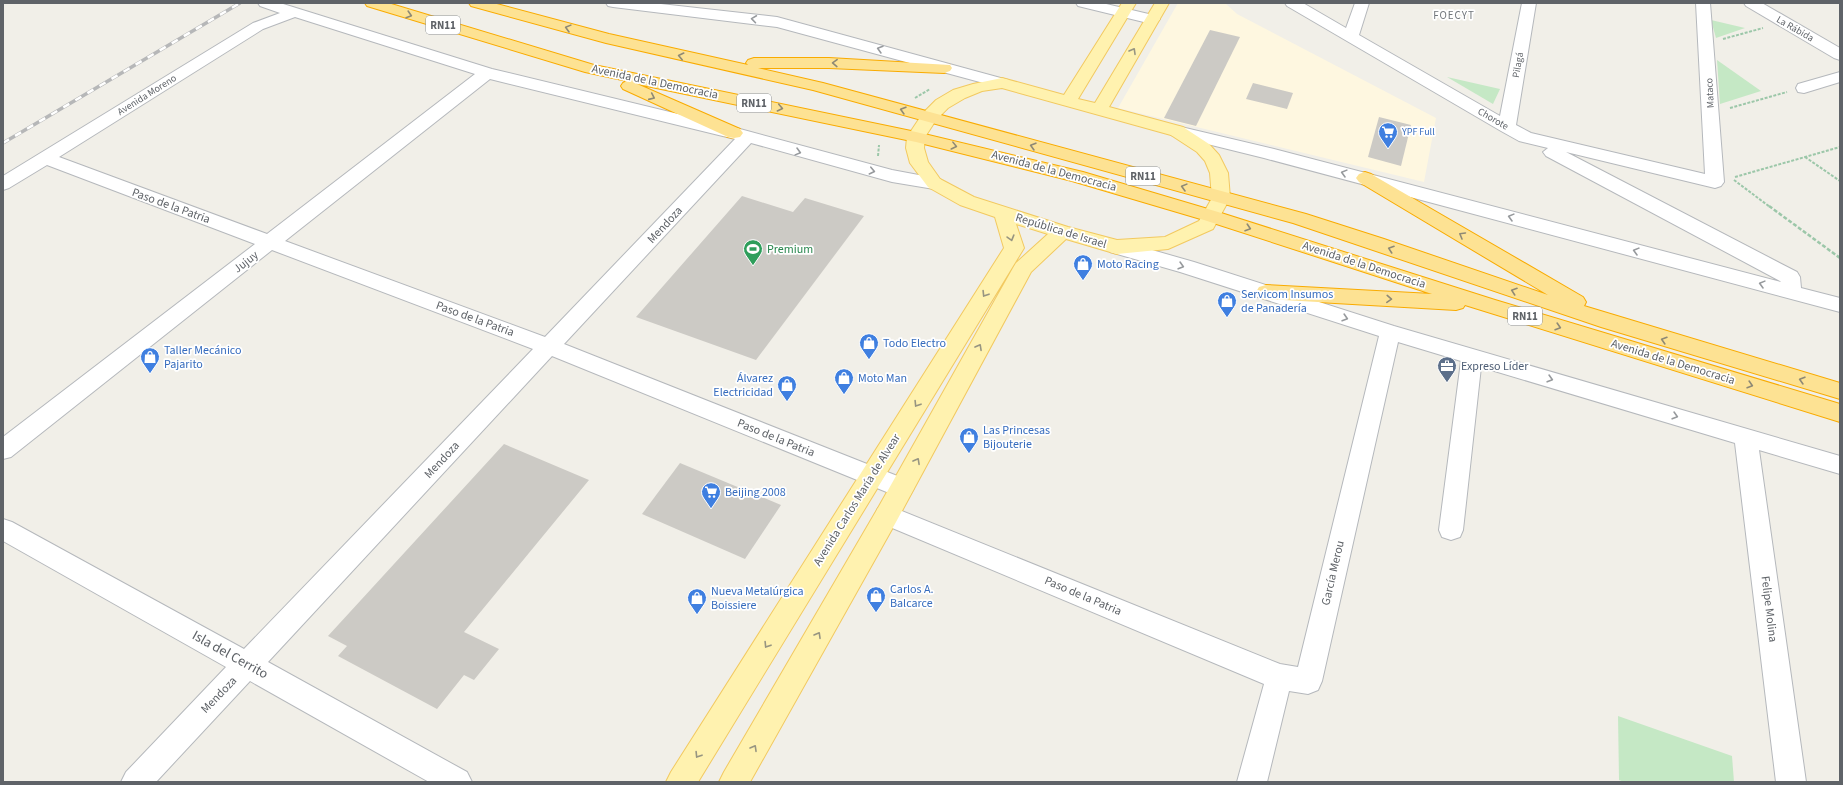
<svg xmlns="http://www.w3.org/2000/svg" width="1843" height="785" font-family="'Source Sans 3',sans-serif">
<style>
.commercial{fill:#fef7e0}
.green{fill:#c5e8c5}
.building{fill:#cccac5}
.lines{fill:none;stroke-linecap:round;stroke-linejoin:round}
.minor-casing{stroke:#b5b8bc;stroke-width:2}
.major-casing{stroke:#f2c960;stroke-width:2}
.highway-casing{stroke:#f9ab00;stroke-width:2}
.path-far1{stroke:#9cc7a9;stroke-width:2;stroke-dasharray:3 1.5;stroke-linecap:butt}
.path{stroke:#9cc7a9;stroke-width:2.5;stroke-dasharray:4 2;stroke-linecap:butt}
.minor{fill:#fff;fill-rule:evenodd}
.major{fill:#fff2af;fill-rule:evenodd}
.highway{fill:#fde293;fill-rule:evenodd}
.rail-casing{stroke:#b6b7b8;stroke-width:3.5}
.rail{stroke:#fff;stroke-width:2.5;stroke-dasharray:7;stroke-linecap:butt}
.oneway{stroke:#8e8975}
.oneway2{stroke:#979a9d}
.oneway3{stroke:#979581}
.labels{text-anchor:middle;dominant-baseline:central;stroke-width:3.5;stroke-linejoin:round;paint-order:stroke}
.far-street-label{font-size:10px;fill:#5f6368;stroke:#fff}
.far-shop-label{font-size:10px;fill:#366cbe;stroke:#fff;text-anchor:start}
.far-neighbourhood-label{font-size:11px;letter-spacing:1px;fill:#70757a;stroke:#fff}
.shield{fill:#fff;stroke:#8f9295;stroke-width:1}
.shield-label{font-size:11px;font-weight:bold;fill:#5f6368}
.street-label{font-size:12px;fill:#5f6368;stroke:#fff}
.leisure-label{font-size:12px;fill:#27864d;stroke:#fff;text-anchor:start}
.shop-label{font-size:12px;fill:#366cbe;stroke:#fff;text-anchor:start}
.service-label{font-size:12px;fill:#4e5e75;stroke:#fff;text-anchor:start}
.near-street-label{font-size:14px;fill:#5f6368;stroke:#fff}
</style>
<rect width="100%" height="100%" fill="#f1efe8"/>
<path class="commercial" d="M1178,3H1225L1237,14L1436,118L1424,182L1118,108Z"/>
<g class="green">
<path d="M1711,20L1745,28L1716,38Z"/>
<path d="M1717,60L1761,91L1720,104Z"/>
<path d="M1447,77L1500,89L1493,104Z"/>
<path d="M1618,716L1732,756L1734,782H1624L1619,780Z"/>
</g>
<g class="building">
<path d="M1210,30L1240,37L1196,126L1164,118Z"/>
<path d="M1253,83L1293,93L1287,109L1246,99Z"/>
<path d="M1379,117L1411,125L1401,166L1368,157Z"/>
<path d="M742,196L793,212L805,198L864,216L756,360L636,317Z"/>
<path d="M504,444L589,480L464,632L499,649L474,680L464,675L437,709L338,656L347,646L328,636Z"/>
<path d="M680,463L781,505L745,559L642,514Z"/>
</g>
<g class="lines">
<defs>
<g id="minor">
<path d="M258,3H280L492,69L740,129L892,170L940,179L943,183L940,187L934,189L892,182L751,143L564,344L910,481L914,488L910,495L902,498L894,495L552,356L268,662L467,772L472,782H429L250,681L156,782H121L126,772L226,667L3,541V519L12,522L244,649L533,349L272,250L11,457L3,459V437L255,244L47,165L9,188L3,190V176L253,23L280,13L260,6ZM295,17L475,74L267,234L59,157L263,29ZM490,79L735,139L545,337L285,241Z"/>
<path d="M606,3H652L777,17L1008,80L1010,83L1008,86L1002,88L777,27L613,7L608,6Z"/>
<path d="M1076,3H1102L1157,16L1160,19L1157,22L1152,24L1078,6Z"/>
<path d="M1285,3H1303L1346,28L1355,3H1369L1359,35L1500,116L1522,3H1536L1516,125L1531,133L1705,174L1696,3H1710L1724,182L1721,186L1715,188L1566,152L1797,272L1800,277L1801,288L1840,298V312L1264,158L1171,135L1168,131L1171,127L1177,126L1274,149L1781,282L1780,281L1546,156L1543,152L1548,148L1519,141L1501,131L1287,6Z"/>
<path d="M1744,3H1762L1840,48V60L1834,58L1746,6Z"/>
<path d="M1840,72V82L1804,93L1798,92L1796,88L1798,84Z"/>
<path d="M1117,240L1194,262L1394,326L1840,456V474L1759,450L1806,782H1776L1735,443L1481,367L1463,530L1460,537L1451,540L1442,537L1439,530L1461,361L1398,342L1322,681L1318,690L1308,694L1289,691L1267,782H1237L1264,684L878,522L875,515L878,508L887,505L1280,664L1298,667L1379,336L1180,272L1110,252L1107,247L1110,242Z"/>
</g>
<path id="major" d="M1122,3H1136L1078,99L1095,103L1155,3H1169L1109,107L1183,127L1209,144L1219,155L1228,173L1230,198L1213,229L1168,249L1117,254L1066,239L1031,272L896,522L750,782H719L724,772L878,508L1013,268L1016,263L1048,234L1016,224L1024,248L698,782H666L671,772L1004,248L995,217L960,205L928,187L910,163L906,148L907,137L923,113L936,100L953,90L973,84L1002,78L1064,95ZM1002,88L1171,135L1197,152L1205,161L1210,173L1212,198L1199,221L1165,237L1117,240L1068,227L974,197L940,179L928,162L924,148L925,137L936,120L948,108L965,98L982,91Z"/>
<g id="highway">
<path d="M365,3H388L594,65L916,132L1083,172L1218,212L1495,300L1840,404V422L1465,305L1463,308L1456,310L1266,299L1259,297L1256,292L1259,287L1266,285L1432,294L1204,220L1072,181L916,142L637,84L740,129L743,133L740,137L734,138L728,137L623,89L621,86L623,83L627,81L585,72L367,6Z"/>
<path d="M469,3H493L609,34L748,65L746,63L748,60L754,58H829L950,65L952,68L950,71L944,73L829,68H758L823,83L1306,214L1384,239L1548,295L1359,182L1356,178L1359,174L1365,172L1371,174L1583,297L1586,302L1584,306L1840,383V399L1601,327L1293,223L813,90L606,43L471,6Z"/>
</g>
</defs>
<use href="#minor" class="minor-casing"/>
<use href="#major" class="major-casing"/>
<use href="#highway" class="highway-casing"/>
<g class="path-far1">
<path d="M1723,39L1763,28"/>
<path d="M915,98L930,89"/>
<path d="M1730,108L1787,92"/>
<path d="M878,156L879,145"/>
<path d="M1805,157L1840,181"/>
<path d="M1735,177L1840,147"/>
<path d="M1734,180L1770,207"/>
</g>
<path class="path" d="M1769,206L1840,258"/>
<use href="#minor" class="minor"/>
<use href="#major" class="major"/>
<use href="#highway" class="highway"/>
<defs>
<path id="rail" d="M3,143L240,3"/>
</defs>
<use href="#rail" class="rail-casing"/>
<use href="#rail" class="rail"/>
</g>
<defs><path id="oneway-chevron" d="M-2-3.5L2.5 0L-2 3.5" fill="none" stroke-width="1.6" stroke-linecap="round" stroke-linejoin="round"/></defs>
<g class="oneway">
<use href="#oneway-chevron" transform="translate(409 15) rotate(17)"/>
<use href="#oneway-chevron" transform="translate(568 28) rotate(-165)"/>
<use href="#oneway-chevron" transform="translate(681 56) rotate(-167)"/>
<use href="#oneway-chevron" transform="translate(835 63) rotate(-178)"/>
<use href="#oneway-chevron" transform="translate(652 97) rotate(24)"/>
<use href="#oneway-chevron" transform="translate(780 108) rotate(12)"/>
<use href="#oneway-chevron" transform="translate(903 110) rotate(-164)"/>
<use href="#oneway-chevron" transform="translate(954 146) rotate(14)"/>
<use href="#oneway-chevron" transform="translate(1033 146) rotate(-164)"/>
<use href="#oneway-chevron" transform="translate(1184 187) rotate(-165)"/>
<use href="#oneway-chevron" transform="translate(1248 228) rotate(18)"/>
<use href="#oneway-chevron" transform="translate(1462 235) rotate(-150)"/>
<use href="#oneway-chevron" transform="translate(1391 249) rotate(-161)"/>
<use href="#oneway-chevron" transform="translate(1514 291) rotate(-161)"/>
<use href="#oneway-chevron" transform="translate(1389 299) rotate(3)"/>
<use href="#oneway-chevron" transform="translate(1558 327) rotate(17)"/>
<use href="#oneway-chevron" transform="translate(1664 340) rotate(-163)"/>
<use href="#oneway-chevron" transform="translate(1802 380) rotate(-164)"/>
<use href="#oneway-chevron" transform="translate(1750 385) rotate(17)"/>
</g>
<g class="oneway2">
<use href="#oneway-chevron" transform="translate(754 19) rotate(-172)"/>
<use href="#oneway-chevron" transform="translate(880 49) rotate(-164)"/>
<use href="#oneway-chevron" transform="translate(798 152) rotate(15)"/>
<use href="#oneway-chevron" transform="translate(872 171) rotate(13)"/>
<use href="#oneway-chevron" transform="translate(1344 173) rotate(-165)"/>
<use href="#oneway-chevron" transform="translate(1511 217) rotate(-165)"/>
<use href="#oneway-chevron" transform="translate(1636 251) rotate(-165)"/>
<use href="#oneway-chevron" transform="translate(1181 266) rotate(16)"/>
<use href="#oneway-chevron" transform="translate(1762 284) rotate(-165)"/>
<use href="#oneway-chevron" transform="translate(1345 318) rotate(17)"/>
<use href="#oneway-chevron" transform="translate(1550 379) rotate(16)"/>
<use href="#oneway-chevron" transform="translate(1675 416) rotate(16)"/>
</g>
<g class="oneway3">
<use href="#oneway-chevron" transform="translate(1133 51) rotate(-60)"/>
<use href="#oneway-chevron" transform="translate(1011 238) rotate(74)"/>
<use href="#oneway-chevron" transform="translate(985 294) rotate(122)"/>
<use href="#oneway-chevron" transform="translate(979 347) rotate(-61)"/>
<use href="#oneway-chevron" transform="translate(917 404) rotate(122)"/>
<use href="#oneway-chevron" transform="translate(917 461) rotate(-61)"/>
<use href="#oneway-chevron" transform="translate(818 635) rotate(-60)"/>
<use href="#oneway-chevron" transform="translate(767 645) rotate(122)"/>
<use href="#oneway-chevron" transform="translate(754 748) rotate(-60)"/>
<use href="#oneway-chevron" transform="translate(698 755) rotate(122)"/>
</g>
<defs>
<symbol id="supermarket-pin" viewBox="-11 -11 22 30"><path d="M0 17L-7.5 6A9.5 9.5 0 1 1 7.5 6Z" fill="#3f7fe0" stroke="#fff"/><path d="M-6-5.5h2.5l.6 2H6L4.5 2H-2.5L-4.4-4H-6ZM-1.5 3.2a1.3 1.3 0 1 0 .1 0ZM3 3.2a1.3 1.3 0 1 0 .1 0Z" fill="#fff"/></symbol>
<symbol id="stadium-pin" viewBox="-11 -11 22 30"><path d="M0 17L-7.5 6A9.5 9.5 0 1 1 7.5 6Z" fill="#2e9e5b" stroke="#fff"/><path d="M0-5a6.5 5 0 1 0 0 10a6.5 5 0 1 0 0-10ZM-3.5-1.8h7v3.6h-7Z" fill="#fff"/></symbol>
<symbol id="shop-pin" viewBox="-11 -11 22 30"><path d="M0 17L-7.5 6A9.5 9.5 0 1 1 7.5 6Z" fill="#3f7fe0" stroke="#fff"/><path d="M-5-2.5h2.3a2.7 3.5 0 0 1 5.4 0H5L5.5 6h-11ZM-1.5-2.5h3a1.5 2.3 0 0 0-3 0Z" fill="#fff"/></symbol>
<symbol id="office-pin" viewBox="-11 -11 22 30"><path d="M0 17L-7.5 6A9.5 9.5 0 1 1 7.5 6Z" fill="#5c6f8a" stroke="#fff"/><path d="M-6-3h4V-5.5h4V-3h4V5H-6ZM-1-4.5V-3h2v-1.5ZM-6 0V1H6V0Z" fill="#fff"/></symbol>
</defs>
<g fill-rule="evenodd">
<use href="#supermarket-pin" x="1377" y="121" width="22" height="30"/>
<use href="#stadium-pin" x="742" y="238" width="22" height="30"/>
<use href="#shop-pin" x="1072" y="253" width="22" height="30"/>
<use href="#shop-pin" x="1216" y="290" width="22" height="30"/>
<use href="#shop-pin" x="858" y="332" width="22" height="30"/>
<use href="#shop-pin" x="139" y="346" width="22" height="30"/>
<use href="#office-pin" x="1436" y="355" width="22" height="30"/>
<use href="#shop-pin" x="833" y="367" width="22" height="30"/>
<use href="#shop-pin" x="776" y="374" width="22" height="30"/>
<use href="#shop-pin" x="958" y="426" width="22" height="30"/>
<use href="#supermarket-pin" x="700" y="481" width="22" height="30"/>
<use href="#shop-pin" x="865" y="585" width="22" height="30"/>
<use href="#shop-pin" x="686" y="587" width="22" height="30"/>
</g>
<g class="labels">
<g class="far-street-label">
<text transform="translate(1795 29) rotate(30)">La Rábida</text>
<text transform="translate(1518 65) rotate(-80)">Pilagá</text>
<text transform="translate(1710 93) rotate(-93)">Mataco</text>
<text transform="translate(147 95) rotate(-32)">Avenida Moreno</text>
<text transform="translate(1493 119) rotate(30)">Chorote</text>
</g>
<g class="far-shop-label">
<text x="1402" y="132">YPF Full</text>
</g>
<g class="far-neighbourhood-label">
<text x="1454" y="15">FOECYT</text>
</g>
<g class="shield">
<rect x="426" y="16" width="34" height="18" rx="3"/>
<rect x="737" y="94" width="34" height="18" rx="3"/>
<rect x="1126" y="167" width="34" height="18" rx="3"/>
<rect x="1508" y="307" width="34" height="18" rx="3"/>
</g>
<g class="shield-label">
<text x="443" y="25">RN11</text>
<text x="754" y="103">RN11</text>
<text x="1143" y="176">RN11</text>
<text x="1525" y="316">RN11</text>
</g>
<g class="street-label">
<text transform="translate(655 82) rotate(12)">Avenida de la Democracia</text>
<text transform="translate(1054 171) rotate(15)">Avenida de la Democracia</text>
<text transform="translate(171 206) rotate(20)">Paso de la Patria</text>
<text transform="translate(665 225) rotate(-47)">Mendoza</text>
<text transform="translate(1061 231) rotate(17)">República de Israel</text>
<text transform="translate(246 262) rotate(-38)">Jujuy</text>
<text transform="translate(1364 265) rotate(18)">Avenida de la Democracia</text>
<text transform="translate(475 319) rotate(20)">Paso de la Patria</text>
<text transform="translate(1673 362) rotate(17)">Avenida de la Democracia</text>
<text transform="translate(776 438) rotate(22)">Paso de la Patria</text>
<text transform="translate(442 460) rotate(-47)">Mendoza</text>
<text transform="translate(857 500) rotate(-58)">Avenida Carlos María de Alvear</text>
<text transform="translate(1333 573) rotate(-77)">García Merou</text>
<text transform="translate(1083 596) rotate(23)">Paso de la Patria</text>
<text transform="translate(1769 609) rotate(83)">Felipe Molina</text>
<text transform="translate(219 695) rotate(-46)">Mendoza</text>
</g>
<g class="leisure-label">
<text x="767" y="249">Premium</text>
</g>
<g class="shop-label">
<text x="1097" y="264">Moto Racing</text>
<text x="1241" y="294">Servicom Insumos<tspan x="1241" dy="14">de Panadería</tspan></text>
<text x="883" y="343">Todo Electro</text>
<text x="164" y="350">Taller Mecánico<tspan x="164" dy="14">Pajarito</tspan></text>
<text x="773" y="378" text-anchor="end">Álvarez<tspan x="773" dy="14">Electricidad</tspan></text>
<text x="858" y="378">Moto Man</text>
<text x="983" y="430">Las Princesas<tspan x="983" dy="14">Bijouterie</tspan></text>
<text x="725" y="492">Beijing 2008</text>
<text x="890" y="589">Carlos A.<tspan x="890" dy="14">Balcarce</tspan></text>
<text x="711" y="591">Nueva Metalúrgica<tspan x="711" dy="14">Boissiere</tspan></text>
</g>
<g class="service-label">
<text x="1461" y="366">Expreso Líder</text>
</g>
<g class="near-street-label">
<text transform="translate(230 655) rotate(29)">Isla del Cerrito</text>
</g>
</g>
<rect width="1843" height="785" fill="none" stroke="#5f6368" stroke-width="8"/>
</svg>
